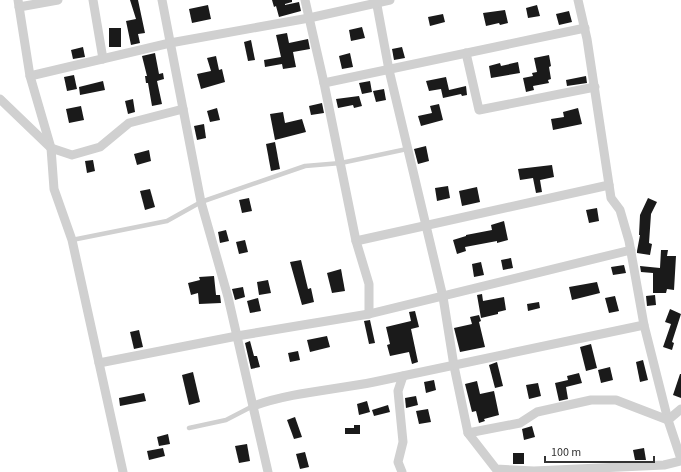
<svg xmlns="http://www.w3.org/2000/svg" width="681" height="472" font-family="'Source Sans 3',sans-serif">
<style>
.building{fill:#1a1a1a}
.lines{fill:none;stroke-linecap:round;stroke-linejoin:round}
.service{stroke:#d0d0d0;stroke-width:4.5}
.minor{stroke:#d0d0d0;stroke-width:9}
</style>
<rect width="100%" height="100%" fill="#fff"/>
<g class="building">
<path d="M130,0H138L145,33L138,34L140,43L131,45L126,21L136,19Z"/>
<path d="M272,0H292V2L285,4V5L299,2L301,11L279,17L276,6L274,7Z"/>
<path d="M208,5L211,19L192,23L189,9Z"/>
<path d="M537,5L540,16L528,18L526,8Z"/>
<path d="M505,10L508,23L500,25L499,23L486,26L483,13Z"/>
<path d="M569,11L572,22L559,25L556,14Z"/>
<path d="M443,14L445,22L430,26L428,17Z"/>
<path d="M362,27L365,38L351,41L349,30Z"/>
<rect x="109" y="28" width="12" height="19"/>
<path d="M287,33L289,43L308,39L310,49L293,52L296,67L283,69L282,64L265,67L264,60L281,57L276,35Z"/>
<path d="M251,40L255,60L248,61L244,42Z"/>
<path d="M83,47L85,57L73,59L71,50Z"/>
<path d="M402,47L405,58L394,60L392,49Z"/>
<path d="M155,53L159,74L163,73L164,79L157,81L162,104L152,106L148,83H146L145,76H147L142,56Z"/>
<path d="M350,53L353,67L342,69L339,56Z"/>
<path d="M549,55L551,66L549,67L551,79L548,80L549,83L533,86L534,90L526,92L523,78L533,76L532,73L537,72L534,58Z"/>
<path d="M216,56L219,70L222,69L225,82L201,89L197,74L211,71L207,58Z"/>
<path d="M518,62L520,73L491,78L489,66L500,63L501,66Z"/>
<path d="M74,75L77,89L67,91L64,77Z"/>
<path d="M586,76L587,83L567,86L566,80Z"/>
<path d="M446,77L449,90L466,86L467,95L462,96L461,94L443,98L441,89L429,91L426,81Z"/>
<path d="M103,81L105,90L80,95L79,87Z"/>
<path d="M370,81L372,92L362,94L359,83Z"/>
<path d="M384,89L386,100L376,102L373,91Z"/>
<path d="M359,96L362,106L354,108L353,105L338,108L336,99Z"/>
<path d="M133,99L135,112L128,114L125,101Z"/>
<path d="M322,103L324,113L311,115L309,106Z"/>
<path d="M439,104L443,120L421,126L418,116L432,113L430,106Z"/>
<path d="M81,106L84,120L69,123L66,109Z"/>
<path d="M217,108L220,120L210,122L207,111Z"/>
<path d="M578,108L582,124L553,130L551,119L564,117L563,112Z"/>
<path d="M283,112L285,123L302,119L306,132L275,140L270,114Z"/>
<path d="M204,124L206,138L197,140L194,126Z"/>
<path d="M275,142L280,169L271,171L266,144Z"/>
<path d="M426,146L429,161L418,164L414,149Z"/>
<path d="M149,150L151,161L137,165L134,154Z"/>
<path d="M93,160L95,171L87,173L85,161Z"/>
<path d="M552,165L554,177L540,180L542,192L536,193L533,178L520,180L518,169Z"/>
<path d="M448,186L450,198L437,201L435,188Z"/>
<path d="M477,187L480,202L462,206L459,191Z"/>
<path d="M150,189L155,207L145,210L140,191Z"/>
<path d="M249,198L252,211L242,213L239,200Z"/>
<path d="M648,198L657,202L651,214L649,243L652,244L650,255L637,253V251L640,235H639L640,215Z"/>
<path d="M597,208L599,221L589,223L586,210Z"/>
<path d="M504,221L508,240L497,243V241L465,247L466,251L457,254L453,240L466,236V235L492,230L491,225Z"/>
<path d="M226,230L229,241L220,243L218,232Z"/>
<path d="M245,240L248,252L239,254L236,242Z"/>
<path d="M661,250H668L667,256H676L674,290L667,289L666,293H653V273L641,272L640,266L660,268Z"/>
<path d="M511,258L513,268L503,270L501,260Z"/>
<path d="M301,260L308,289L311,288L314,302L302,305L290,262Z"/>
<path d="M481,262L484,275L474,277L472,264Z"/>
<path d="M624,265L626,273L613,275L611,267Z"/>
<path d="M341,269L345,291L332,293L327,273Z"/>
<path d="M214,276L216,295H220L221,303L199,304L198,293L191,295L188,283L200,280L199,277Z"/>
<path d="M268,280L271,293L259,295L257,282Z"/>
<path d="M597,282L600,293L572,300L569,287Z"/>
<path d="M243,287L245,297L235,300L232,289Z"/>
<path d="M482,294L483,301L504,297L506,310L498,312V314L481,318L477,295Z"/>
<path d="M655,295L656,305L647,306L646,296Z"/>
<path d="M615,296L619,311L609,313L605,298Z"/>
<path d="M258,298L261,311L250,313L247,301Z"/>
<path d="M539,302L540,308L528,311L527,304Z"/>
<path d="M670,309L681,314L672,342L674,343L672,350L663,347L671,324L665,322Z"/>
<path d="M415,311L419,327L411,329L418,362L412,364L409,352L390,356L387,345L390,344L386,327L411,321L409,312Z"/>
<path d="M479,315L481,321L479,322L485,347L460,352L454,328L472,324L470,317Z"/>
<path d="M370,320L375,343L369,344L364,321Z"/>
<path d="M139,330L143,347L134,349L130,332Z"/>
<path d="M327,336L330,347L310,352L307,340Z"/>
<path d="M250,341L254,356H257L260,367L251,369L245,343Z"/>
<path d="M591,344L597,368L586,371L580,347Z"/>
<path d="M298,351L300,360L290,362L288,353Z"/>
<path d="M643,360L648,380L640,382L636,362Z"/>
<path d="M497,362L503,386L495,388L489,365Z"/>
<path d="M610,367L613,380L601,383L598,370Z"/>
<path d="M193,372L200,402L189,405L182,375Z"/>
<path d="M579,373L582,383L566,387L568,399L559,401L555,383L568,380L567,376Z"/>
<path d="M680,374H681V398L673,395Z"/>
<path d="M434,380L436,390L426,393L424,382Z"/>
<path d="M477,381L480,394L494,391L499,415L484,419L485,421L479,423L476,411L472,412L465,384Z"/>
<path d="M538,383L541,396L529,399L526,385Z"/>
<path d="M144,393L146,401L120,406L119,398Z"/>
<path d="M416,396L418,405L406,408L405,398Z"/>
<path d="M367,401L370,412L359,415L357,404Z"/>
<path d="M388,405L390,412L374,416L372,410Z"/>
<path d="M428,409L431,422L419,424L416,411Z"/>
<path d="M295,417L302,437L294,439L287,420Z"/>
<path d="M354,425H360V434H345V428H354Z"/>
<path d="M532,426L535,437L524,440L522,429Z"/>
<path d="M168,434L170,444L159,446L157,437Z"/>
<path d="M247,444L250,461L239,463L235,446Z"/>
<path d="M163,448L165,456L149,460L147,451Z"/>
<path d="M644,448L646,460H635L633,450Z"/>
<path d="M305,452L309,467L300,469L296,454Z"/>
<rect x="513" y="453" width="11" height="11"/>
</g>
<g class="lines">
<g class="service">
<path d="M72,240L167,221L201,202L305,166L341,163L407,149"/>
<path d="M189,428L226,420L253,406"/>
</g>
<g class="minor">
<path d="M18,0L30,76L51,148L54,189L72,240L123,472"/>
<path d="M93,0L103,59"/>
<path d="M162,0L201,202L228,297L268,472"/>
<path d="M305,0L324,83L356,241L369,284V314"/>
<path d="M376,0L389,70L443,297L454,366L468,433L496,469L534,471L664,465L681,461"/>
<path d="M578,0L587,39L611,198L620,210L629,241L644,325L668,420L681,459"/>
<path d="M19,7L58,0"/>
<path d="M466,53L479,110L595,87"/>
<path d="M30,76L170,43L309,18L390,0"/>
<path d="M324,83L585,28"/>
<path d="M0,99L51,148L72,155L100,147L129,123L183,109"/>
<path d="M356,241L609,185"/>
<path d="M99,363L237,336L369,314L631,250"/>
<path d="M253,406C292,392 334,390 374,382C464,363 554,344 644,325"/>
<path d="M468,433L520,423L537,412L591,400H616L668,420L681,409"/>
<path d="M402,472L398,462L403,442L398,391L403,376"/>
</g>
</g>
<path d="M545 456v6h109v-6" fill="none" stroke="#333333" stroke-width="2"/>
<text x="551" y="456" font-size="12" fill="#333333" stroke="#ffffff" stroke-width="3" paint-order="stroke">100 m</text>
</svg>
